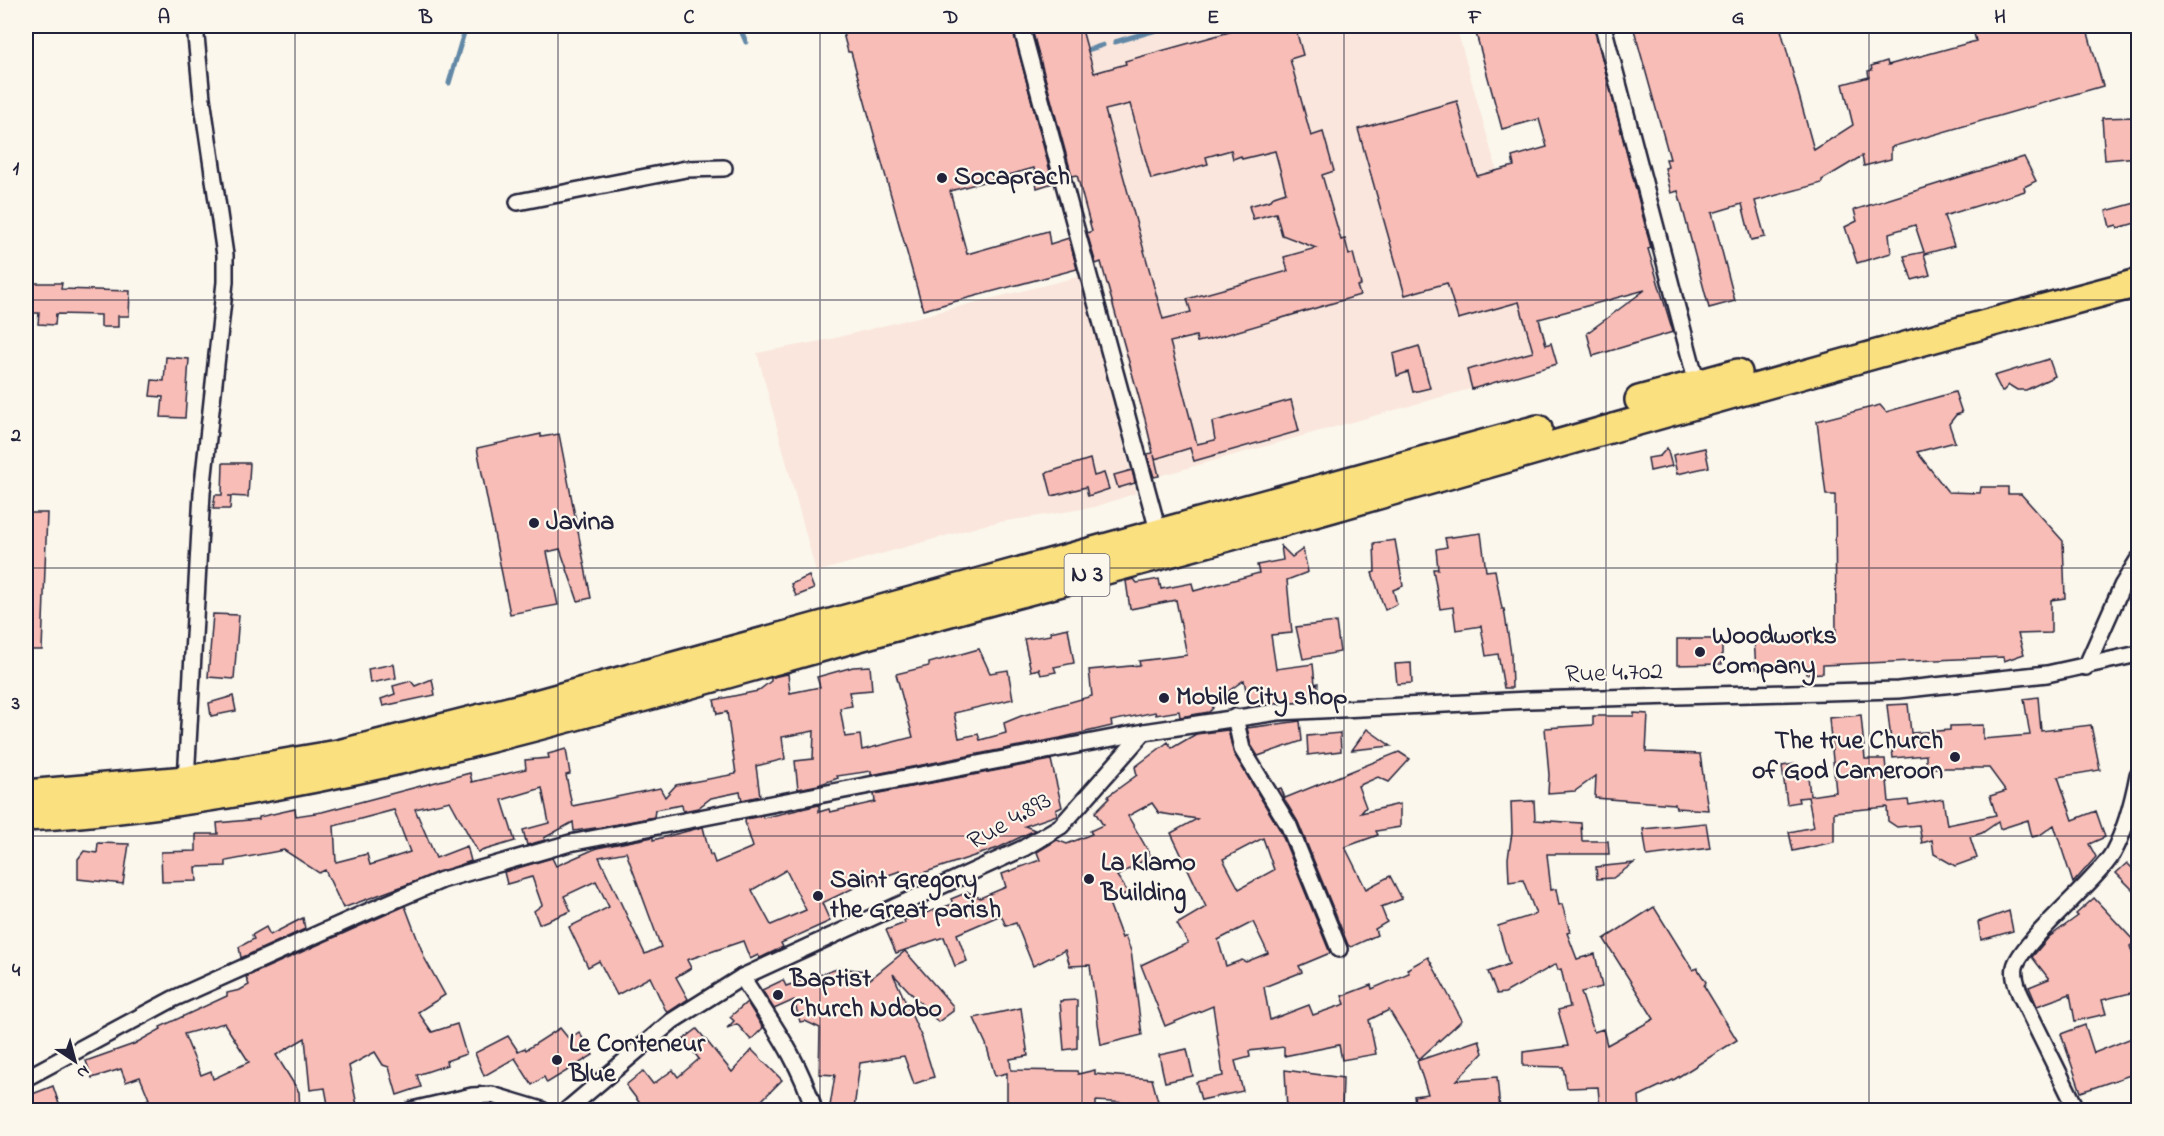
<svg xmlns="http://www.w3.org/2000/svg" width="2164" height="1136" font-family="'Indie Flower',sans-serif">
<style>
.built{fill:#fae6dc}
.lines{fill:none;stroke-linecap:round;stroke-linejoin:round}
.stream{stroke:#6288a6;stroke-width:5}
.building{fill:#f8bdb6;stroke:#22223b;stroke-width:1.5;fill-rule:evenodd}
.street-casing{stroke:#22223b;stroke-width:20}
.highway-casing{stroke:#22223b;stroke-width:32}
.street{stroke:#fbf7ec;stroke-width:15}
.highway{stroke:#fbe080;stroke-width:27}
.grid{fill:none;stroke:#22223b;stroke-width:1.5;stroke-opacity:0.55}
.poi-dot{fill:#22223b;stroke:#fbf7ec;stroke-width:2}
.labels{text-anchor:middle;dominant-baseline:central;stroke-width:4.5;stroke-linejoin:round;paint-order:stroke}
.shield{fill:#fbf7ec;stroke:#636270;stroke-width:1.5}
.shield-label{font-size:24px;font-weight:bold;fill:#22223b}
.poi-label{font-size:26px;font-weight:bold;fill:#22223b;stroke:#fbf7ec;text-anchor:start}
.street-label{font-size:26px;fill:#22223b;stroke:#fbf7ec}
.neatline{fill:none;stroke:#22223b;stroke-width:2}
.grid-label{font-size:20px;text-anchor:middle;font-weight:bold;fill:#22223b}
</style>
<rect width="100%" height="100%" fill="#fbf7ec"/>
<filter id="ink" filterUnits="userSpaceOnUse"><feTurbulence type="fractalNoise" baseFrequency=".0167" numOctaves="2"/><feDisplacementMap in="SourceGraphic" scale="12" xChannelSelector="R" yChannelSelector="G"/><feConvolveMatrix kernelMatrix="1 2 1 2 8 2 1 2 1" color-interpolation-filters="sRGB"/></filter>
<g filter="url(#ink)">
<g class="built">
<path d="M1033,26H1456L1552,366L1159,476Z"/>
<path d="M1081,276L1136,493L1095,507L988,524L816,572L757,353L831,339Z"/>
</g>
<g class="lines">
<g class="stream">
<path d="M739,26L746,42"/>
<path d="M1115,42L1170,26"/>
<path d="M1082,52L1103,45"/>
<path d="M449,83L466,26"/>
</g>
</g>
<g class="building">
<path d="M841,26H1012L1053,183L1037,188L1034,168L950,191L967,254L1048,231L1050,244L1069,238L1077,269L923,310L851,52H848Z"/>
<path d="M1031,26H1081L1094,73L1126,64L1125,61L1251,26H1295L1303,55L1290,59L1311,136L1323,132L1334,171L1322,175L1341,240L1345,239L1349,255L1353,253L1361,285L1357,286L1360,295L1211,339L1197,342L1196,336L1170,342L1197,444L1215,440L1212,422L1291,400L1299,431L1194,461L1190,448L1155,459L1154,455L1159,476L1154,477L1147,454L1153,453L1145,419L1101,262L1096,264L1087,233L1092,231L1077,175L1072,176ZM1130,104L1151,179L1208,164L1206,157L1231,150L1233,159L1241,156L1242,159L1275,151L1286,192L1274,196L1271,200L1249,206L1253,219L1276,213L1282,235L1316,248L1284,257L1288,271L1187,299L1191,312L1163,319L1105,110Z"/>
<path d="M1474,26H1594L1651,248L1648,249L1673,332L1593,356L1587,333L1645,290L1539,319L1546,345L1551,343L1557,364L1472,389L1467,370L1533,352L1519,302L1458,319L1447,283L1405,295L1358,129L1457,101L1477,176L1514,166L1512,157L1547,147L1539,119L1502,129Z"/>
<path d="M1633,26H1780L1814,150L1853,125L1843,84L1869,77L1868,71L1872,70L1871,66L1887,61L1888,65L1976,41L1972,26H2086L2103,86L1891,147V159L1864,166L1862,156L1822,180V183L1755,201L1765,237L1751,240L1742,204L1712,213L1735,301L1709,308L1678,191L1671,193L1665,168L1668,167L1666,159H1670Z"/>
<path d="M2135,117L2138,157L2105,160L2102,118Z"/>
<path d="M2024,157L2036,181L2024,187L2025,191L1944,216L1954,246L1924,254L1930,275L1912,280L1904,256L1924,252L1915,225L1889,233L1891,253L1857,263L1845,227L1857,221L1854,210Z"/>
<path d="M2139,202V222L2118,228L2117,225L2110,227L2106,211Z"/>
<path d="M31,283H62L61,289L130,291L129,316H118V327H101V315L56,314L55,325L38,324L39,313H29Z"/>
<path d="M1419,346L1430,388L1413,392L1408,372L1397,376L1393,354Z"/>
<path d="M166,357L189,359L185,418L161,417L163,397L150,396L152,380L164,381Z"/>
<path d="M2049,359L2055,376L2026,390H2017L2009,385L2002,392L1994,376Z"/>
<path d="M1955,392L1962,413L1956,415L1949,424L1955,442L1917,452L1948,492L1980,493L1981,487H2008V494H2021L2063,541L2065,598L2051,600V633L2018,634L2024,654L2004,661L2003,657L1823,665V673L1806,674V666L1756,669L1754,639L1836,633L1835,495H1826L1817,421L1880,405L1886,412Z"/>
<path d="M541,434V437L559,434L591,598L578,601L560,549L547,552L558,605L510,614L477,448Z"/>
<path d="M1667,448L1672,466L1650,471L1648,458L1660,456Z"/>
<path d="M1705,448L1709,467L1677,474L1673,455Z"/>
<path d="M1090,459L1094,476L1104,473L1109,489L1088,496L1086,487L1052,496L1046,473Z"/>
<path d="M223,463H250L248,497L228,496H231L230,509H213L215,495H222Z"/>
<path d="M1132,470L1135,483L1118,488L1114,475Z"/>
<path d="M26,513H47L42,650H26Z"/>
<path d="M1481,533L1486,571L1495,570L1502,609H1504L1511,654L1512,688H1504L1498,654L1486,656L1481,626L1456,630L1453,607L1440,609L1433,569H1438L1436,549L1447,547L1445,538Z"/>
<path d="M1395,540L1403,586L1393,590L1397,604L1385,610L1372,573L1375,572L1374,543Z"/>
<path d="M1281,546L1292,557L1303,549L1308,572L1287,580L1292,633L1271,635L1276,669L1313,664L1315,684L1318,683L1317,700L1264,704L1263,699L1248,701L1244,680L1212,703L1213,708L1209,712L1180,717L1179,711L1156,715L1155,712L1111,721L1112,726L1060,738L871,775V771L837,776L838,778L818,785L798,789L795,761L813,759L814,731L782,737L785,759L756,766L760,796L742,800L740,792L711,798L698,808L683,811L682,805L655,810L654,817L602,827L574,831L573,822L544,838L545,840L527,845L523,830L549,823L542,788L502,800L515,841L478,852L450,801L415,809L436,858L467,846L471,861L343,908L325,870L319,873L284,850L226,861V866L196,867L197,881L162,882L161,852L196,851V834H218L217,823L259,819V817L295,809L296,816L322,812L470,773L472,782L526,769L525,760L549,758L548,754L566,749L570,774L566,775L572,806L660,788L665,797L676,785L736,774L727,712L717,714L714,700L758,691L771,681V678L777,676L788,674L790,693L820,687L817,677L853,667L870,666L872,690L849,692L852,706L840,708L845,737L860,735L862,750L913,737L896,674L929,666V663L979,649L990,673L1008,670L1013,699L954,713L959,738L978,734L980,740L1006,733L1004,723L1021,716L1092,696L1089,670L1140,665L1139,661L1187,655L1176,600L1130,609L1126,581L1134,579L1137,583L1159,579L1161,589L1192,583L1194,591L1259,573L1257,565L1283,560ZM394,810L410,852L370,865L367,854L336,862L334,826Z"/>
<path d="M809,576L814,589L796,596L791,584Z"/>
<path d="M213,614L239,615L234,679L208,677Z"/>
<path d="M1336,622L1340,652L1303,659L1296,627Z"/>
<path d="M1068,628L1074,663L1054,667L1056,672L1041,675L1039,669L1031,671L1024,639L1051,635L1050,632Z"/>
<path d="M1677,639H1722V664L1677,665Z"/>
<path d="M1411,663L1412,683L1397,684L1395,664Z"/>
<path d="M394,664L396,678L370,683L368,669Z"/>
<path d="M432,679L435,695L383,706L381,699L395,694L393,686L411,681L415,686Z"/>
<path d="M233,696L236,711L211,716L209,703Z"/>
<path d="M2038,697L2041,731L2091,725L2100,770L2058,777L2073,820L2096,811L2105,837L2089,844L2096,857L2073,883L2054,825L2040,835L2032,837L2028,820L2000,829L1998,822L1982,833L1970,837L1977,858L1955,866L1934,854L1932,840L1922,843L1919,825L1897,827L1888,821L1887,807L1834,812V842L1793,851L1789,832L1814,827L1808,797L1798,798L1799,802L1787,804L1782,766L1795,764L1796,777L1808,776L1810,796L1836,792L1829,718L1861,715L1865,759H1885L1889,802L1908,800L1909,805L1943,799L1947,825L1996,815L1990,796L2006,791L1989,768H1926V755L1893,758L1887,705L1908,704L1911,733L1950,730V726L1983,725V739L2030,735L2024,699Z"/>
<path d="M1634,713L1648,714L1646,752L1700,754L1708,810L1676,808L1675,804L1595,798L1596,776L1575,791L1548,793L1549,775L1545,728L1593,725V716H1634Z"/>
<path d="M1300,721L1302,741L1258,756L1251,745L1247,728Z"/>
<path d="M1367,729L1391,746L1352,750Z"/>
<path d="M1228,730L1234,754L1280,830L1330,953L1299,966L1302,972L1264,987L1270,1020L1309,1005L1313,1015L1345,1004L1342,996L1371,985L1372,989L1409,973L1407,969L1428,957L1462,1020L1419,1059L1389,1010L1369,1020L1376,1054L1342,1060L1339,1045L1284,1056V1047L1249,1051L1250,1057L1235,1061L1243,1091L1201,1100L1196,1082L1223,1076L1213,1006L1165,1026L1141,965L1188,943L1177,924L1206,907L1171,833L1197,819L1159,813L1152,803L1128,816L1151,856L1117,876L1128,892L1109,903L1122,938L1125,936L1131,951L1142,1035L1101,1045L1090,965L1070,966L1065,950L1033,966L1016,923L1006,926L1001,915L957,934L967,961L955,966L944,937L896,953L886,930L905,923L904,920L953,904L951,899L968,892L980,898L1006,887L1002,874L1040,860L1037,852L1057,840L1067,844L1092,834L1090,831L1103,825L1095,812L1109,798L1108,796L1137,775L1135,767L1168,742L1172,748L1196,734ZM1263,838L1274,870L1239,889L1223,859ZM1253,922L1268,953L1246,962L1242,960L1226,966L1218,940Z"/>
<path d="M1340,733L1341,751L1308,755L1307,736Z"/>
<path d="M1399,752L1410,759L1389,782L1378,777L1358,786L1366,807L1361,813L1400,804V827L1376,831L1378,835L1345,847L1366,889L1390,876L1402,899L1381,907L1387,922L1375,929L1377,935L1351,947L1348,945L1298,822L1278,789L1281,788L1285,798Z"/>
<path d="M1051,760L1062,807L1056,810L1057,815L1025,826L1035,830L998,848L923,873L926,880L906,887L900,871L860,885L822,903L830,921L781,943L783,947L760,958L758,955L750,959L743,941L687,960L691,968L676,977L688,999L667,1013L650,977L617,995L599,961L588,967L569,927L609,907L596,881L564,896L571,911L539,924L534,911L542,905L532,877L507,884L504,872L552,858L556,866L597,848L653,837V840L703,827L710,855L712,854L715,863L753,847L745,822L746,819L762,816L763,818L819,805V812L829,809L830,812L875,802L874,794ZM626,852L661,947L645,954L599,857ZM786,870L806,910L771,925L752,890Z"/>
<path d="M1534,801L1535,820L1581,823L1582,841H1608L1609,854H1547L1551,890L1556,889L1559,905L1562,904L1570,932L1567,933L1577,959L1595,954L1602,987L1581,992L1594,1032L1603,1029L1607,1045L1654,1019L1604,939L1654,907L1693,970L1697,968L1706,982L1704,986L1737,1040L1675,1079L1639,1096L1640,1110H1600L1598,1087L1567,1088L1563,1067L1523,1066V1052L1568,1046L1558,1010L1570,1007L1561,969L1558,970L1556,964L1505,993L1497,994L1488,972L1509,964L1498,926L1536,914L1523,880L1509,882L1508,858L1512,833L1511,802Z"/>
<path d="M1706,823L1710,848L1647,856L1643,829Z"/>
<path d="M98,843L129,844L123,884L78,879V859L84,851L97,853Z"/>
<path d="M2139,861V896L2116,873L2127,863L2132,868Z"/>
<path d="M1634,863L1613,878L1597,879L1596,867Z"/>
<path d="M2094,898L2135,942L2130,946L2139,976V991L2102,1000L2106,1014L2075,1021L2070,994L2037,1006L2029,987L2049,979L2032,957L2049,937L2078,916L2076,914Z"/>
<path d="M405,906L425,959L445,995L418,1012L432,1032L457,1024L466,1054L446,1061L447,1065L417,1075L421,1087L397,1095L389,1067L383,1065L375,1052L349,1066L358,1110H329L325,1088L310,1090L305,1038L276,1055L299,1092L300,1110H123L149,1099L140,1077L126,1082L121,1069L92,1078L86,1061L134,1044L161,1029L160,1027L227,996V993L240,990L249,985L246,977ZM224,1023L249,1062L213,1079L211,1071L201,1075L184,1034Z"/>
<path d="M2009,911L2013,931L1981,940L1978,922Z"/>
<path d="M303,918L305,929L241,958L239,947L254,939L252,935L266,927L270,935Z"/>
<path d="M905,951L953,1006V1011L938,1022L893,974L922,1038L934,1077L914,1084L904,1056L860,1063L854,1109L830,1106L835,1075L819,1074L820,1028L805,1021L800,1022L794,1000L774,1009L762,990L783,980L786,986L840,968L865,971L869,980Z"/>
<path d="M1077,1000V1048L1064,1050L1060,1001Z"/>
<path d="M747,1002L763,1028L751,1040L737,1024L727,1028L734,1021L730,1017Z"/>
<path d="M1021,1008L1028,1056L1010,1059L1011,1070L1077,1071L1078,1074L1095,1070V1074L1152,1079L1159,1105L1096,1101V1110H1007V1073L995,1076L986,1044L974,1018Z"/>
<path d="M2085,1025L2094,1053L2139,1035V1072L2081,1092L2061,1034Z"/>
<path d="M560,1028L569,1039L579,1032L593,1055L547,1083L544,1077L532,1085L515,1058L484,1076L475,1053L508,1036L518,1051L525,1048L526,1050Z"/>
<path d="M697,1029L732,1072L752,1050L782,1080L752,1110H645L626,1085L643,1071L653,1084L673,1070L678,1077L699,1059L684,1039Z"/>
<path d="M1479,1040L1483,1053L1457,1080L1497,1077L1500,1110H1416L1414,1096L1428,1094L1417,1061Z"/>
<path d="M1187,1049L1193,1076L1165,1082L1159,1055Z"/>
<path d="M1285,1070L1343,1078L1342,1110H1287Z"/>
<path d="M53,1086L61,1110H35L30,1095Z"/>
</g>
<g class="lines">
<defs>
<g id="street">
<path d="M1021,26L1159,534"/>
<path d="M1603,26L1697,384"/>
<path d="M518,202L686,169L724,168"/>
<path d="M2086,667L2122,586L2138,560"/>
<path d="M1235,717L1242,749L1289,826L1339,949"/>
<path d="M186,780L202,493L225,282V255L202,98L195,26"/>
<path d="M742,977C770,1021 800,1060 814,1110"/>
<path d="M26,1078L173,999L367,912L442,880L570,843L1144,732L1278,712L1529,700L1898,690L2047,674L2138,654"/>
<path d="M412,1110L472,1096L492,1095L542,1110"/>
<path d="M567,1110L672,1021L742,977L1024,848L1061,826L1144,732"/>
<path d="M2077,1110L2020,994C2017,985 2013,977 2015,967C2020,943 2096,882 2113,853C2126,829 2133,801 2138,775"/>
</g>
<g id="highway">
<path d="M1639,400L1738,373"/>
<path d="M26,794L186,780L338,754L521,708L1538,429"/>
<path d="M26,817C314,800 594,710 870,634C1025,591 1181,551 1336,507C1603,431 1870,354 2138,283"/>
</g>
</defs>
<use href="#street" class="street-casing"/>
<use href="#highway" class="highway-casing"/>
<use href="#street" class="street"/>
<use href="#highway" class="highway"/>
</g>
</g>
<path class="grid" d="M295,26V1110M558,26V1110M820,26V1110M1082,26V1110M1344,26V1110M1606,26V1110M1869,26V1110M26,300H2138M26,568H2138M26,836H2138"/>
<g class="poi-dot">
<circle cx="942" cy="178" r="6"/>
<circle cx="534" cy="523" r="6"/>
<circle cx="1700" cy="652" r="6"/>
<circle cx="1164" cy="698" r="6"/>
<circle cx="1955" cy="757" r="6"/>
<circle cx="1089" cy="879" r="6"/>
<circle cx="818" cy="896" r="6"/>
<circle cx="778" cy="995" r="6"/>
<circle cx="557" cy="1060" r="6"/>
</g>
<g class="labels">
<rect class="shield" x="1064.5" y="554" width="45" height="42" rx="4.5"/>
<g class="shield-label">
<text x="1087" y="575">N 3</text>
</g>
<g class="poi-label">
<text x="954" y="178">Socaprach</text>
<text x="546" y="523">Javina</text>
<text x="1712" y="637">Woodworks<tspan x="1712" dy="30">Company</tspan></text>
<text x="1176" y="698">Mobile City shop</text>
<text x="1943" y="742" text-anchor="end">The true Church<tspan x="1943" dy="30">of God Cameroon</tspan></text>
<text x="1101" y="864">La Klamo<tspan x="1101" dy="30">Building</tspan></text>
<text x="830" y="881">Saint Gregory<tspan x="830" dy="30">the Great parish</tspan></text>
<text x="790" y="980">Baptist<tspan x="790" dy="30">Church Ndobo</tspan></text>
<text x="569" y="1045">Le Conteneur<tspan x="569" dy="30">Blue</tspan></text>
</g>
<g class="street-label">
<text transform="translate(1614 674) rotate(-2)">Rue 4.702</text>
<text transform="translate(1010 822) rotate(-30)">Rue 4.893</text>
</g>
</g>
<rect width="2164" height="1136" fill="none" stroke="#fbf7ec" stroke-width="66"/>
<g transform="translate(75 1061) rotate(144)" stroke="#fbf7ec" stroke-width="4.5" paint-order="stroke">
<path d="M0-4.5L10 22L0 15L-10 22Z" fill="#22223b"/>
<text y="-9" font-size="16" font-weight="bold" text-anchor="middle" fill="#22223b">N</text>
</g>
<rect x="33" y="33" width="2098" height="1070" class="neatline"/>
<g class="grid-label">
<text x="164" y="23">A</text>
<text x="426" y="23">B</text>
<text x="689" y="23">C</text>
<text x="951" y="23">D</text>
<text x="1213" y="23">E</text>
<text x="1475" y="23">F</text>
<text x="1738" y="23">G</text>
<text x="2000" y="23">H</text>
<text x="16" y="174">1</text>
<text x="16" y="441">2</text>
<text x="16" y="709">3</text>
<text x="16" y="976">4</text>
</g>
</svg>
